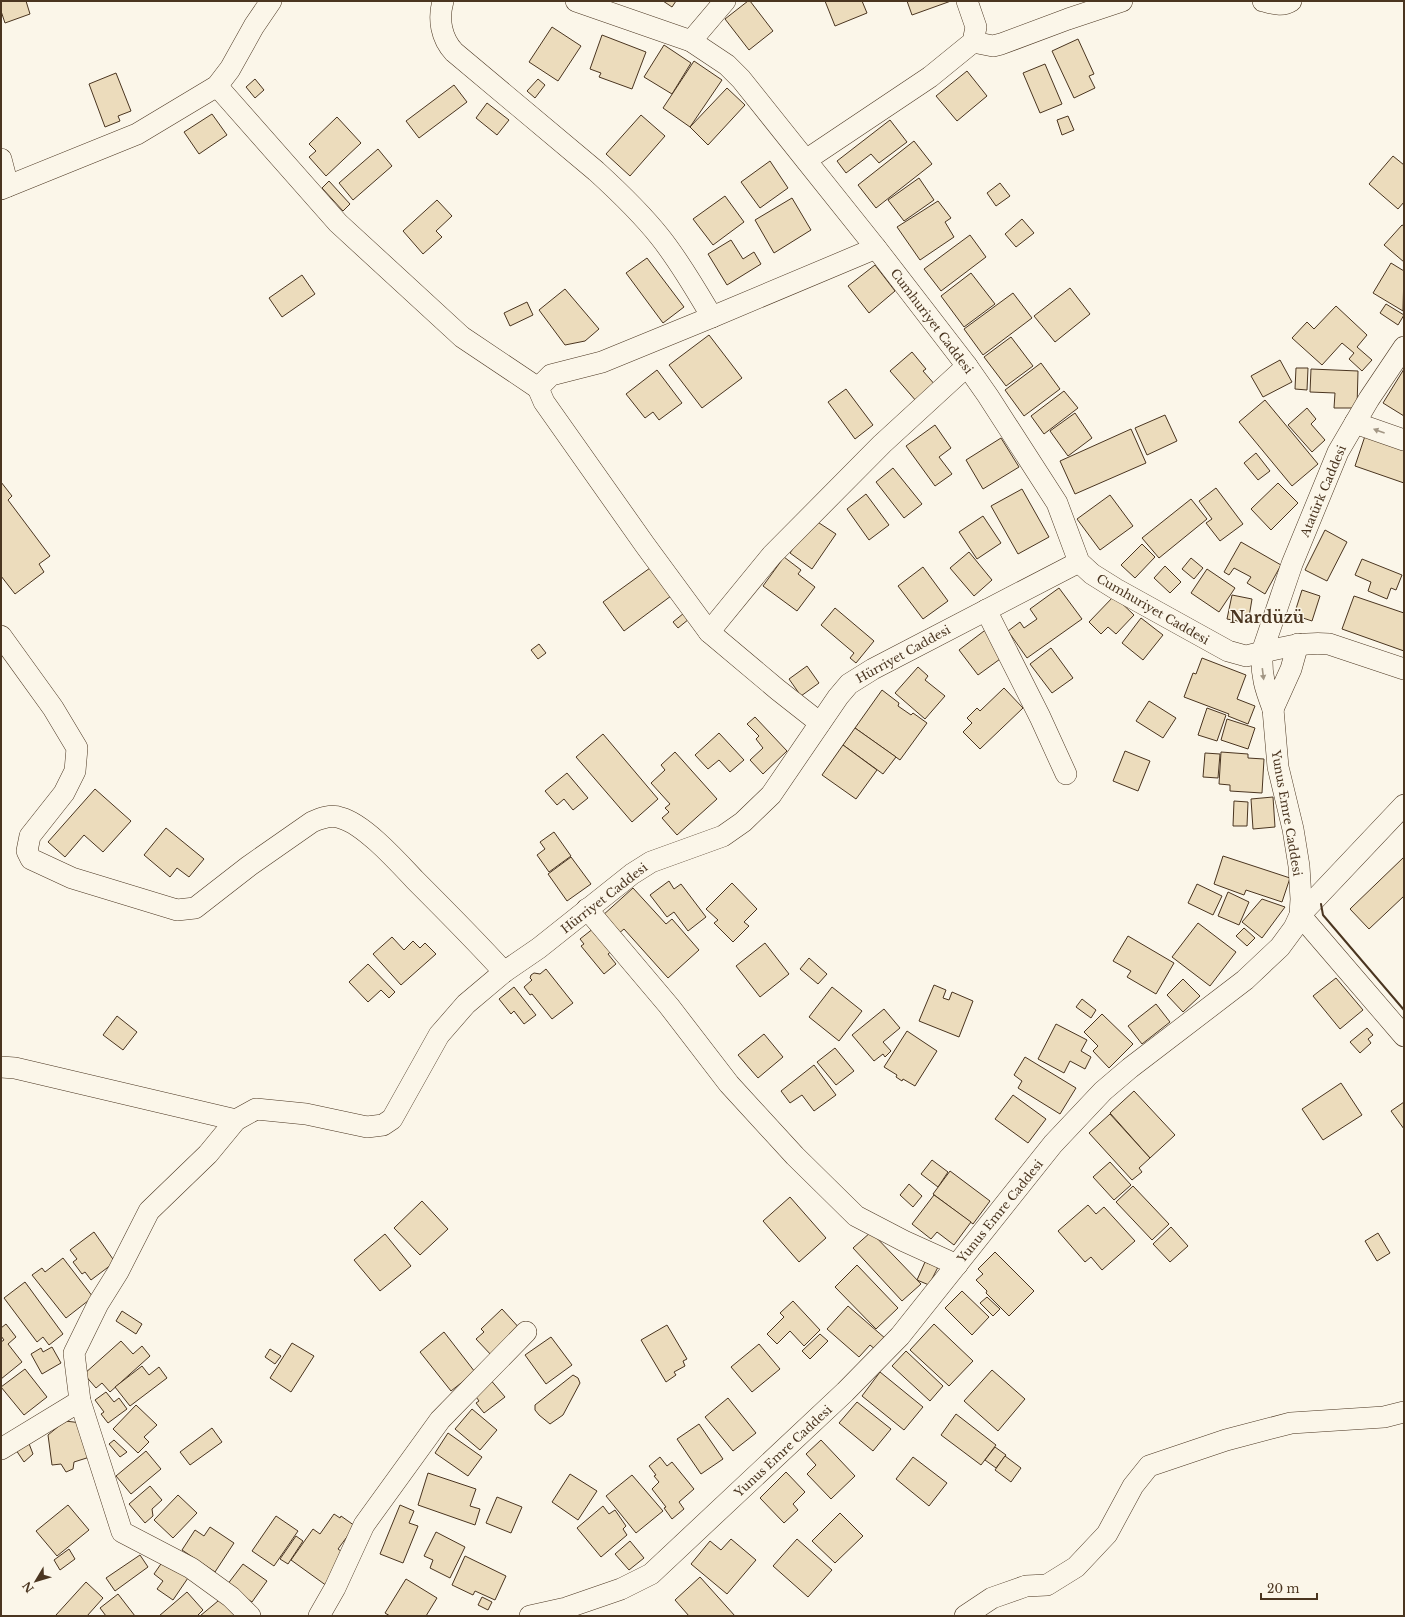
<svg xmlns="http://www.w3.org/2000/svg" width="1405" height="1617" font-family="'Libre Baskerville',serif">
<style>
.building{fill:#ecdcbc;stroke:#4a3520}
.lines{fill:none;stroke-linecap:round;stroke-linejoin:round}
.minor-casing{stroke:#4a3520;stroke-width:22}
.minor{stroke:#fbf6e9;stroke-width:21}
.wall{stroke:#4a3520;stroke-width:2}
.oneway{fill:#a29684}
.labels{text-anchor:middle;dominant-baseline:central;stroke-width:3;stroke-linejoin:round;paint-order:stroke}
.street-label{font-size:12px;fill:#4a3520;stroke:#fbf6e9}
.district-label{font-size:16px;font-weight:bold;fill:#4a3520;stroke:#fbf6e9}
</style>
<rect width="100%" height="100%" fill="#fbf6e9"/>
<g class="building">
<path d="M1,1H26L30,14L5,23L1,11Z"/>
<path d="M663,1H676L672,7Z"/>
<path d="M748,1H750L773,31L749,50L725,19Z"/>
<path d="M825,1H862L867,13L835,26Z"/>
<path d="M907,1H951L912,15Z"/>
<path d="M552,27L581,46L558,81L529,62Z"/>
<path d="M602,35L646,52L632,89L599,77L601,73L590,69Z"/>
<path d="M1078,39L1094,74L1089,76L1095,88L1074,98L1052,51Z"/>
<path d="M664,45L691,63L672,94L644,77Z"/>
<path d="M694,61L722,80L690,127L663,108Z"/>
<path d="M1045,64L1062,104L1040,113L1023,73Z"/>
<path d="M967,71L987,96L957,121L936,96Z"/>
<path d="M116,73L131,111L118,116L120,121L105,127L89,84Z"/>
<path d="M255,79L264,90L255,98L246,87Z"/>
<path d="M538,79L545,85L535,98L527,91Z"/>
<path d="M454,85L467,102L419,138L406,121Z"/>
<path d="M727,88L745,105L708,145L690,127Z"/>
<path d="M487,103L509,120L497,135L476,118Z"/>
<path d="M212,114L227,135L199,154L184,132Z"/>
<path d="M641,115L665,136L630,176L606,154Z"/>
<path d="M1068,116L1074,130L1062,135L1057,120Z"/>
<path d="M337,117L361,143L326,176L309,157L316,151L309,144Z"/>
<path d="M890,120L907,142L879,163L871,154L846,173L837,161Z"/>
<path d="M914,141L932,164L876,208L858,185Z"/>
<path d="M378,149L392,166L353,200L339,183Z"/>
<path d="M1393,156L1404,165V202L1398,209L1369,184Z"/>
<path d="M770,161L788,188L760,208L741,182Z"/>
<path d="M919,178L934,200L904,221L888,200Z"/>
<path d="M329,181L350,204L343,211L322,188Z"/>
<path d="M1000,183L1010,196L996,206L987,193Z"/>
<path d="M725,196L744,222L713,245L693,219Z"/>
<path d="M792,198L811,230L774,253L755,220Z"/>
<path d="M437,200L452,216L436,231L442,237L423,254L403,231Z"/>
<path d="M938,201L951,218L945,222L954,237L920,260L897,227Z"/>
<path d="M1022,219L1034,233L1016,247L1005,234Z"/>
<path d="M1402,225L1404,226V262L1384,245Z"/>
<path d="M970,235L986,257L941,291L924,269Z"/>
<path d="M731,240L743,259L754,252L761,264L727,285L708,254Z"/>
<path d="M647,258L684,307L663,323L626,273Z"/>
<path d="M1391,263L1404,271L1403,311L1373,293Z"/>
<path d="M875,265L895,291L869,313L848,286Z"/>
<path d="M971,273L995,304L964,327L941,296Z"/>
<path d="M302,275L315,294L282,317L269,298Z"/>
<path d="M1070,288L1090,314L1055,342L1034,316Z"/>
<path d="M565,289L599,329L585,341L565,345L539,310Z"/>
<path d="M1013,293L1032,318L983,355L964,329Z"/>
<path d="M527,302L533,315L510,326L504,313Z"/>
<path d="M1386,304L1404,315L1398,325L1380,313Z"/>
<path d="M1336,306L1367,335L1357,347L1372,360L1362,371L1349,359L1354,353L1342,343L1322,365L1292,338L1307,322L1314,329Z"/>
<path d="M709,335L742,378L702,408L669,365Z"/>
<path d="M1011,337L1033,366L1006,386L984,357Z"/>
<path d="M912,352L926,369L923,371L936,386L917,402L890,371Z"/>
<path d="M1280,360L1292,382L1263,397L1251,376Z"/>
<path d="M1041,363L1060,389L1024,416L1005,390Z"/>
<path d="M1296,368H1308L1307,390L1295,389Z"/>
<path d="M1311,369L1358,371L1357,408H1334L1335,393L1310,392Z"/>
<path d="M1404,369V416L1383,403Z"/>
<path d="M657,370L682,403L659,420L653,412L645,418L626,394Z"/>
<path d="M846,389L873,425L855,439L828,402Z"/>
<path d="M1064,391L1078,408L1044,434L1031,416Z"/>
<path d="M1265,400L1318,464L1292,486L1239,422Z"/>
<path d="M1307,408L1316,419L1311,424L1325,440L1312,452L1288,425Z"/>
<path d="M1075,413L1092,438L1068,456L1050,431Z"/>
<path d="M1165,415L1177,441L1147,455L1135,428Z"/>
<path d="M935,425L951,448L939,457L952,474L935,486L906,446Z"/>
<path d="M1131,429L1146,463L1075,494L1060,461Z"/>
<path d="M1366,433L1404,445V483L1355,466Z"/>
<path d="M1001,438L1019,467L983,489L966,460Z"/>
<path d="M1256,453L1270,471L1258,480L1244,463Z"/>
<path d="M893,468L922,504L904,518L876,482Z"/>
<path d="M1,482L12,496L8,500L50,556L39,564L44,572L15,594L1,576Z"/>
<path d="M1278,483L1298,503L1271,530L1251,509Z"/>
<path d="M1216,488L1243,524L1220,541L1206,523L1212,519L1199,501Z"/>
<path d="M1022,489L1049,537L1018,554L991,506Z"/>
<path d="M866,494L889,525L869,540L847,509Z"/>
<path d="M1110,495L1133,526L1100,550L1077,519Z"/>
<path d="M1191,499L1207,519L1159,558L1142,538Z"/>
<path d="M983,516L1001,543L977,559L959,532Z"/>
<path d="M813,519L836,534L812,569L790,553Z"/>
<path d="M1325,530L1347,542L1327,581L1305,570Z"/>
<path d="M1241,542L1281,565L1265,594L1247,583L1251,577L1234,568L1229,575L1224,572Z"/>
<path d="M1142,544L1155,557L1135,578L1121,565Z"/>
<path d="M969,552L992,580L974,596L950,568Z"/>
<path d="M784,557L801,570L798,574L815,587L797,611L763,586Z"/>
<path d="M1191,558L1203,568L1194,579L1182,569Z"/>
<path d="M1362,559L1402,575L1396,590L1391,588L1387,599L1368,591L1371,582L1355,575Z"/>
<path d="M1165,566L1181,582L1170,593L1154,578Z"/>
<path d="M923,567L948,601L923,619L898,586Z"/>
<path d="M650,568L671,596L624,631L603,602Z"/>
<path d="M1207,569L1235,588L1219,612L1191,593Z"/>
<path d="M1059,588L1082,619L1027,658L1008,631L1020,622L1024,628L1037,619L1030,609Z"/>
<path d="M1302,590L1320,596L1312,621L1294,615Z"/>
<path d="M1232,595L1252,599L1248,623L1227,619Z"/>
<path d="M1114,596L1134,615L1116,634L1108,627L1101,634L1089,622Z"/>
<path d="M1354,596L1404,613V651L1342,629Z"/>
<path d="M835,608L874,641L856,663L850,658L854,653L821,625Z"/>
<path d="M684,613L689,619L678,628L673,622Z"/>
<path d="M1141,618L1163,635L1143,660L1122,643Z"/>
<path d="M988,628L1007,654L978,675L959,650Z"/>
<path d="M539,644L546,653L538,659L531,650Z"/>
<path d="M1051,648L1073,678L1052,693L1030,664Z"/>
<path d="M1202,658L1246,675L1237,699L1255,706L1248,724L1228,716L1229,714L1184,697L1193,673L1196,674Z"/>
<path d="M807,666L819,683L801,696L789,679Z"/>
<path d="M918,667L928,676L925,680L945,696L925,719L895,693Z"/>
<path d="M1004,688L1023,708L980,749L963,732L972,723L967,718L977,708L980,711Z"/>
<path d="M882,690L899,703L898,706L911,715L913,713L927,723L900,760L855,728Z"/>
<path d="M1149,701L1176,718L1163,738L1136,721Z"/>
<path d="M1207,708L1226,715L1217,741L1198,735Z"/>
<path d="M755,717L787,751L763,774L750,760L763,748L756,739L759,736L747,724Z"/>
<path d="M1227,719L1255,728L1248,749L1221,740Z"/>
<path d="M855,728L896,757L883,774L843,745Z"/>
<path d="M719,733L744,760L730,772L719,760L708,769L695,755Z"/>
<path d="M603,734L658,799L632,822L576,757Z"/>
<path d="M843,745L877,770L856,799L822,775Z"/>
<path d="M1125,751L1150,761L1138,791L1113,781Z"/>
<path d="M675,752L717,799L677,835L662,818L669,812L665,808L670,804L651,783L665,770L661,765Z"/>
<path d="M1221,752L1248,754V758L1264,759L1262,793L1230,791V785L1219,784Z"/>
<path d="M1205,753L1220,754L1218,778L1203,777Z"/>
<path d="M567,773L588,798L573,810L564,799L557,805L545,791Z"/>
<path d="M95,789L131,821L103,852L84,835L65,857L48,842Z"/>
<path d="M1273,797L1275,827L1253,829L1251,799Z"/>
<path d="M1234,801L1248,802L1247,826H1233Z"/>
<path d="M166,828L204,859L189,877L177,868L170,877L144,855Z"/>
<path d="M554,832L571,856L549,872L537,855L545,849L540,842Z"/>
<path d="M1223,856L1290,878L1282,902L1246,890L1244,895L1214,884Z"/>
<path d="M571,857L591,884L567,901L548,874Z"/>
<path d="M1404,857V896L1369,929L1350,909Z"/>
<path d="M669,881L674,889L681,884L706,917L688,931L674,912L667,917L650,895Z"/>
<path d="M732,883L757,909L744,922L749,926L733,942L714,923L718,920L706,909Z"/>
<path d="M1197,884L1222,896L1213,915L1188,903Z"/>
<path d="M633,888L666,924L672,919L699,950L668,978L624,929L618,934L602,916Z"/>
<path d="M1228,892L1249,902L1239,925L1218,916Z"/>
<path d="M1262,899L1285,907L1262,938L1242,922Z"/>
<path d="M1198,923L1236,952L1210,986L1172,957Z"/>
<path d="M594,928L613,950L608,954L616,964L604,974L581,946L584,944L580,939Z"/>
<path d="M1244,928L1255,938L1247,946L1236,936Z"/>
<path d="M1128,936L1174,963L1156,994L1127,977L1131,971L1113,961Z"/>
<path d="M392,937L404,950L413,941L420,948L425,943L436,954L401,985L373,954Z"/>
<path d="M765,943L789,974L760,997L736,966Z"/>
<path d="M809,958L827,974L818,984L800,969Z"/>
<path d="M368,964L395,992L389,998L381,990L368,1002L349,982Z"/>
<path d="M546,969L573,1003L552,1019L532,994L530,995L524,987L532,980L530,978L531,975L534,973L540,974Z"/>
<path d="M1336,978L1363,1010L1340,1029L1313,996Z"/>
<path d="M1183,979L1200,996L1183,1012L1167,995Z"/>
<path d="M934,985L946,990L943,998L949,1000L952,992L973,1001L959,1037L919,1021Z"/>
<path d="M514,987L536,1015L524,1024L514,1011L511,1014L499,999Z"/>
<path d="M832,987L862,1011L839,1041L809,1017Z"/>
<path d="M1082,999L1096,1010L1091,1018L1076,1007Z"/>
<path d="M1156,1004L1170,1022L1142,1044L1128,1026Z"/>
<path d="M884,1009L900,1028L883,1042L891,1051L885,1057L883,1054L874,1061L852,1035Z"/>
<path d="M1102,1014L1133,1044L1109,1068L1093,1051L1098,1046L1084,1032Z"/>
<path d="M117,1016L137,1032L123,1050L103,1035Z"/>
<path d="M1056,1024L1087,1040L1081,1051L1091,1057L1085,1069L1070,1061L1064,1073L1038,1059Z"/>
<path d="M1367,1028L1373,1035L1368,1039L1371,1043L1360,1053L1350,1042Z"/>
<path d="M907,1031L937,1051L915,1086L903,1079L902,1081L896,1077L897,1075L884,1067Z"/>
<path d="M764,1034L783,1057L758,1078L738,1055Z"/>
<path d="M835,1048L854,1071L836,1085L817,1062Z"/>
<path d="M1025,1057L1076,1088L1060,1114L1018,1088L1022,1081L1014,1075Z"/>
<path d="M814,1065L836,1095L814,1111L802,1095L790,1103L781,1091Z"/>
<path d="M1341,1083L1362,1115L1323,1140L1302,1109Z"/>
<path d="M1134,1091L1175,1135L1150,1158L1110,1113Z"/>
<path d="M1013,1095L1046,1119L1028,1143L995,1119Z"/>
<path d="M1404,1102V1129L1391,1111Z"/>
<path d="M1110,1114L1150,1158L1139,1168L1142,1172L1132,1180L1089,1133Z"/>
<path d="M932,1160L948,1172L938,1187L921,1174Z"/>
<path d="M1110,1162L1131,1185L1114,1200L1093,1177Z"/>
<path d="M950,1171L990,1201L973,1224L933,1194Z"/>
<path d="M909,1184L922,1196L913,1207L900,1195Z"/>
<path d="M1133,1186L1169,1224L1152,1240L1116,1202Z"/>
<path d="M934,1195L971,1222L954,1245L937,1232L931,1239L912,1224Z"/>
<path d="M790,1197L826,1238L799,1262L763,1221Z"/>
<path d="M422,1201L448,1229L420,1255L394,1228Z"/>
<path d="M1088,1205L1096,1214L1104,1207L1135,1241L1102,1270L1091,1257L1085,1262L1058,1231Z"/>
<path d="M1171,1227L1188,1246L1170,1262L1153,1244Z"/>
<path d="M94,1232L115,1262L91,1280L85,1272L82,1274L73,1262L77,1259L70,1250Z"/>
<path d="M871,1232L921,1284L902,1301L853,1248Z"/>
<path d="M1378,1233L1390,1253L1377,1261L1365,1241Z"/>
<path d="M385,1234L411,1266L380,1291L354,1260Z"/>
<path d="M995,1252L1034,1291L1009,1316L986,1293L987,1291L976,1280L983,1274L978,1269Z"/>
<path d="M63,1258L93,1297L66,1318L32,1275L42,1268L45,1272Z"/>
<path d="M925,1262L938,1267L929,1285L917,1280Z"/>
<path d="M857,1265L898,1308L876,1329L835,1287Z"/>
<path d="M25,1282L63,1334L49,1345L43,1337L37,1342L4,1298Z"/>
<path d="M962,1291L989,1317L972,1335L945,1308Z"/>
<path d="M987,1297L1000,1309L993,1316L980,1303Z"/>
<path d="M793,1301L820,1330L804,1346L790,1331L777,1344L767,1334L784,1317L780,1313Z"/>
<path d="M848,1306L886,1339L876,1350L870,1345L859,1357L827,1329Z"/>
<path d="M502,1309L522,1331L493,1357L476,1339L484,1332L481,1329Z"/>
<path d="M122,1311L142,1324L136,1334L116,1321Z"/>
<path d="M6,1324L16,1337L8,1344L22,1362L1,1379V1342L4,1340L1,1336V1328Z"/>
<path d="M934,1324L973,1361L949,1386L910,1350Z"/>
<path d="M667,1325L687,1359L683,1361L685,1366L674,1372L676,1375L666,1382L641,1340Z"/>
<path d="M444,1332L475,1372L451,1391L420,1352Z"/>
<path d="M820,1334L828,1341L810,1359L802,1351Z"/>
<path d="M551,1337L572,1365L546,1384L525,1355Z"/>
<path d="M121,1341L133,1354L142,1346L150,1356L110,1392L102,1383L96,1388L84,1374Z"/>
<path d="M292,1343L314,1356L291,1392L270,1378Z"/>
<path d="M759,1344L780,1369L752,1392L731,1367Z"/>
<path d="M52,1347L61,1363L42,1374L31,1354L41,1348L43,1352Z"/>
<path d="M270,1349L281,1356L275,1364L265,1357Z"/>
<path d="M906,1351L943,1386L930,1401L892,1366Z"/>
<path d="M142,1366L149,1375L159,1367L167,1378L130,1406L115,1387Z"/>
<path d="M25,1369L47,1397L24,1415L1,1387Z"/>
<path d="M992,1370L1025,1399L998,1431L964,1401Z"/>
<path d="M880,1372L923,1407L904,1430L862,1396Z"/>
<path d="M573,1375L578,1378L580,1383L563,1415L550,1424L539,1415L535,1410V1405Z"/>
<path d="M489,1378L505,1397L484,1413L476,1403L479,1401L472,1391Z"/>
<path d="M106,1392L114,1402L119,1398L127,1409L108,1423L101,1414L104,1412L95,1400Z"/>
<path d="M728,1398L756,1433L733,1451L705,1417Z"/>
<path d="M857,1402L891,1429L873,1451L839,1423Z"/>
<path d="M136,1405L157,1425L144,1437L149,1442L138,1453L113,1429Z"/>
<path d="M472,1409L497,1430L480,1450L455,1429Z"/>
<path d="M956,1414L996,1445L981,1465L941,1435Z"/>
<path d="M65,1421L82,1423L93,1456L74,1462L73,1469L66,1472L61,1464L52,1465L48,1435Z"/>
<path d="M699,1424L723,1459L701,1474L677,1439Z"/>
<path d="M212,1428L222,1442L190,1465L180,1452Z"/>
<path d="M448,1433L482,1457L468,1476L435,1453Z"/>
<path d="M114,1440L127,1452L120,1457L109,1444Z"/>
<path d="M821,1440L855,1476L831,1499L807,1474L816,1465L806,1454Z"/>
<path d="M28,1441L33,1454L24,1462L16,1450Z"/>
<path d="M995,1447L1006,1455L996,1468L985,1460Z"/>
<path d="M146,1451L161,1469L131,1494L116,1476Z"/>
<path d="M1005,1456L1021,1468L1011,1482L995,1470Z"/>
<path d="M660,1457L667,1466L672,1462L694,1489L679,1502L684,1509L672,1519L664,1508L666,1507L652,1489L659,1482L654,1476L656,1475L649,1466Z"/>
<path d="M913,1457L947,1483L929,1506L896,1479Z"/>
<path d="M786,1472L805,1492L793,1504L798,1510L784,1523L760,1498Z"/>
<path d="M428,1473L476,1489L470,1506L480,1509L475,1525L418,1505Z"/>
<path d="M570,1474L597,1491L578,1520L552,1502Z"/>
<path d="M632,1475L663,1511L636,1533L606,1496Z"/>
<path d="M150,1486L162,1500L152,1509L153,1516L145,1523L129,1504Z"/>
<path d="M178,1495L197,1513L173,1538L154,1520Z"/>
<path d="M497,1497L522,1507L511,1533L486,1523Z"/>
<path d="M68,1505L89,1530L57,1556L36,1531Z"/>
<path d="M400,1505L414,1511L409,1523L418,1526L403,1563L380,1554Z"/>
<path d="M603,1506L609,1514L615,1510L626,1526L623,1529L627,1535L601,1557L577,1528Z"/>
<path d="M840,1513L863,1536L835,1563L812,1541Z"/>
<path d="M334,1514L340,1518L341,1516L355,1526L338,1549L348,1556L327,1586L291,1560L313,1529L320,1534Z"/>
<path d="M276,1516L298,1531L274,1566L252,1551Z"/>
<path d="M210,1527L234,1543L215,1572L182,1550L195,1530L204,1536Z"/>
<path d="M436,1532L465,1547L450,1578L430,1568L433,1560L424,1556Z"/>
<path d="M296,1536L303,1541L288,1564L280,1559Z"/>
<path d="M731,1539L756,1560L727,1594L691,1564L710,1541L721,1550Z"/>
<path d="M797,1539L832,1570L808,1597L773,1566Z"/>
<path d="M630,1541L644,1558L629,1570L615,1554Z"/>
<path d="M69,1549L75,1559L60,1570L54,1560Z"/>
<path d="M140,1555L148,1567L115,1591L106,1578Z"/>
<path d="M465,1556L506,1576L495,1600L475,1591L473,1595L452,1585Z"/>
<path d="M165,1558L190,1575L173,1600L157,1589L163,1581L154,1574Z"/>
<path d="M243,1564L267,1581L252,1602L227,1585Z"/>
<path d="M700,1577L735,1616H689L675,1600Z"/>
<path d="M406,1579L437,1598L426,1616H390L385,1613Z"/>
<path d="M86,1582L103,1598L87,1616H57L56,1615Z"/>
<path d="M187,1592L203,1610L197,1616H159Z"/>
<path d="M118,1594L135,1616H106L100,1608Z"/>
<path d="M224,1596L238,1612L233,1616H200Z"/>
<path d="M482,1597L492,1602L488,1610L478,1605Z"/>
</g>
<g class="lines">
<defs>
<g id="minor">
<path d="M443,1C438,19 441,38 454,52L596,171C619,192 641,213 660,237C680,262 696,290 712,317"/>
<path d="M576,1L691,41L727,65L741,79L876,248L967,366L988,396L1057,503L1079,562L1092,574L1116,589L1228,651L1246,656C1274,650 1301,641 1329,644L1404,669"/>
<path d="M1263,1C1272,3 1282,7 1291,1"/>
<path d="M691,41L725,1"/>
<path d="M973,42L993,46L1001,44L1068,19L1122,1"/>
<path d="M217,86L338,223L462,337L538,388"/>
<path d="M1,159L8,186"/>
<path d="M806,160L930,77L973,42L976,27L967,1"/>
<path d="M1,189L137,134L217,86L230,69L254,26L271,1"/>
<path d="M1355,423L1404,440"/>
<path d="M986,610L1040,717L1066,774"/>
<path d="M709,632L772,555L882,444L967,366"/>
<path d="M1,636L53,708L77,748L75,771L64,793L30,836L27,851L31,859L72,878L177,910L195,908L249,866L312,822C321,818 331,814 341,818C364,824 398,862 415,880C445,910 476,941 504,972"/>
<path d="M1298,644L1291,669L1273,709C1265,688 1261,676 1262,652L1292,564L1338,452L1369,399L1404,347"/>
<path d="M820,723L778,690L709,632L645,545L544,402L538,388L551,375L602,362L712,317L876,248"/>
<path d="M1404,805L1300,915L1404,1036"/>
<path d="M587,909L669,1006L729,1084L795,1156L856,1216L904,1241L957,1265"/>
<path d="M1,1067L15,1068L236,1120"/>
<path d="M1,1449L80,1401"/>
<path d="M250,1616L231,1597L191,1568L122,1532L80,1401L74,1353L98,1304L118,1272L149,1211L208,1154L236,1120L256,1109L306,1114L367,1127L383,1125L392,1119L439,1035L466,1004L504,972L539,948L632,874L651,862L723,836L743,822L771,795L838,697L849,684L873,669L1079,562"/>
<path d="M319,1616L335,1588L364,1525L440,1420L526,1332"/>
<path d="M530,1616L566,1608L621,1589L651,1574L845,1392L900,1336L1053,1144L1103,1091L1130,1068L1245,980L1280,947L1294,928L1300,915L1301,899L1299,866L1293,829L1278,767L1273,709"/>
<path d="M965,1616L992,1598L1026,1586L1047,1585L1076,1567L1107,1534L1133,1486L1149,1466L1226,1440L1291,1423L1384,1417L1404,1412"/>
</g>
</defs>
<use href="#minor" class="minor-casing"/>
<use href="#minor" class="minor"/>
<path class="wall" d="M1321,904L1323,915L1404,1010"/>
</g>
<defs><path id="oneway-solid" d="M-6-.8H1V-3.2L6.5 0L1 3.2V.8H-6Z"/></defs>
<g class="oneway">
<use href="#oneway-solid" transform="translate(1379 431) rotate(-160)"/>
<use href="#oneway-solid" transform="translate(1263 674) rotate(83)"/>
</g>
<g class="labels">
<g class="street-label">
<text transform="translate(932 321) rotate(53)">Cumhuriyet Caddesi</text>
<text transform="translate(1323 491) rotate(-67)">Atatürk Caddesi</text>
<text transform="translate(1153 609) rotate(30)">Cumhuriyet Caddesi</text>
<text transform="translate(903 654) rotate(-29)">Hürriyet Caddesi</text>
<text transform="translate(1287 813) rotate(80)">Yunus Emre Caddesi</text>
<text transform="translate(604 898) rotate(-38)">Hürriyet Caddesi</text>
<text transform="translate(1000 1211) rotate(-51)">Yunus Emre Caddesi</text>
<text transform="translate(783 1451) rotate(-43)">Yunus Emre Caddesi</text>
</g>
<g class="district-label">
<text x="1267" y="617">Nardüzü</text>
</g>
</g>
<rect width="1405" height="1617" fill="none" stroke="#4a3520" stroke-width="4"/>
<g transform="translate(36 1581) rotate(232)" stroke="#fbf6e9" stroke-width="3" paint-order="stroke">
<path d="M0-3L7 15L0 10L-7 15Z" fill="#4a3520"/>
<text y="-6" font-size="11" font-weight="bold" text-anchor="middle" fill="#4a3520">N</text>
</g>
<path d="M1261 1593v6h56v-6" fill="none" stroke="#4a3520" stroke-width="2"/>
<text x="1267" y="1593" font-size="12" fill="#4a3520" stroke="#fbf6e9" stroke-width="3" paint-order="stroke">20 m</text>
</svg>
